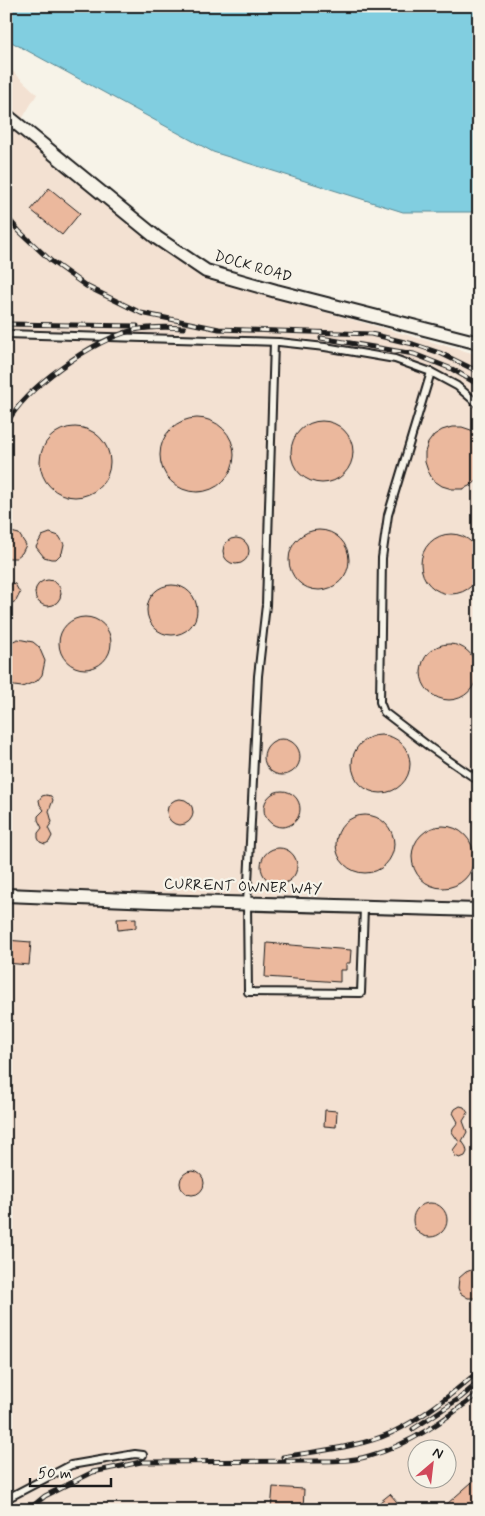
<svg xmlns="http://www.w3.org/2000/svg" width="485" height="1516" font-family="Mynerve,sans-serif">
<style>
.built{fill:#f3e1d2;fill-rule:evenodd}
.water{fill:#81cee0;stroke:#598792}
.building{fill:#ebb89d;stroke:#1c1c1c}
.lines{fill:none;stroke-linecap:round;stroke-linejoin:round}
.lane-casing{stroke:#1c1c1c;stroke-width:10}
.street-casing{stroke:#1c1c1c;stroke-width:16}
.lane{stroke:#f7f3e8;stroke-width:6}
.street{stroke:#f7f3e8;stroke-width:12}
.rail-casing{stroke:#1c1c1c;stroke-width:5}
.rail{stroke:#f7f3e8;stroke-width:3;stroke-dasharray:9;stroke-linecap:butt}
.labels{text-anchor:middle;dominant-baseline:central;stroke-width:4.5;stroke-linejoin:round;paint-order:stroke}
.street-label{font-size:15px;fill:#1c1c1c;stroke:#f7f3e8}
</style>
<rect width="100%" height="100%" fill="#f7f3e8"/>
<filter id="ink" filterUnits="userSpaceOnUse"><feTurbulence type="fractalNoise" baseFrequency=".02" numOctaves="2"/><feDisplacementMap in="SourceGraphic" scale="10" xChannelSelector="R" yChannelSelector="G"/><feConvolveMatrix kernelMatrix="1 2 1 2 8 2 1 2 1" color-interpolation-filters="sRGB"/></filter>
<g filter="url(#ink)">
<path class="built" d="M6,65L37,94L18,126L200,277L479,355V1510H6ZM418,1448H448V1478H418Z"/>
<path class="water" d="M6,6H479V212H403L213,152L6,39Z"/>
<g class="building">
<path d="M49,188L80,213L62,235L31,210Z"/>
<circle cx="197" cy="455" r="37"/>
<circle cx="322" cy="452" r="31"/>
<circle cx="75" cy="462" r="35"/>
<path d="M452,427H462L471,430L479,437V479L473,484L463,489H452L442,486L433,480L428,471L425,462V452L428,443L434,435L442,430Z"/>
<circle cx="319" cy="560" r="30"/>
<path d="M6,532H11L19,534L26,545L22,553L16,558H6Z"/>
<path d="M50,533L59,536L64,544L62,553L56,559H51L44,557L36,547L42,536Z"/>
<circle cx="451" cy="564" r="30"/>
<circle cx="236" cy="551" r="13"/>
<circle cx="48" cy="593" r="13"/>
<path d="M6,581L15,584L20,593L16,601L6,606Z"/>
<circle cx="172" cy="610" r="25"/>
<circle cx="85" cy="643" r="26"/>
<path d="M18,639L33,642L39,647L45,661L42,675L37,681L22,687L14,686L6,683V644Z"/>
<circle cx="449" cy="672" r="28"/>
<circle cx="381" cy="764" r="29"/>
<circle cx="282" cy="757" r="18"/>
<circle cx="282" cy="809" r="18"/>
<path d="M46,795L51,796L53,800L49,811L52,822L48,828L52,836L49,842L45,844L40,842L38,838V833L42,828L38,820V816L44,810L40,805L39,800L42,796Z"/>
<circle cx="180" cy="812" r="13"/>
<circle cx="365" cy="844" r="29"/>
<circle cx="443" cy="857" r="31"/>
<circle cx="279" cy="866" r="18"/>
<path d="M136,918V928L118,930L117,919Z"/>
<path d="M6,940L31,942L29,965L6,963Z"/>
<path d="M267,943L351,950L350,963H346V970H340V982L265,977Z"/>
<path d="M460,1106L464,1107L468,1113L463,1121L467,1132L462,1141L466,1147L467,1152L465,1156L460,1158L455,1156L453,1150L459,1142L452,1132L453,1128L458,1122L453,1113L455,1109Z"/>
<path d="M325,1110L337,1111L336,1127L324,1126Z"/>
<circle cx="192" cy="1183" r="12"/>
<circle cx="430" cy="1220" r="17"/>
<path d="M471,1270L479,1271V1298H468L460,1293L458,1288L459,1278L466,1272Z"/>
<path d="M479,1476V1498L466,1510H440Z"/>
<path d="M273,1487L304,1489L303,1510H271Z"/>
<path d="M390,1494L397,1502L387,1510H370Z"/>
</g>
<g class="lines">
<defs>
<g id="lane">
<path d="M6,334L279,342L325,347L395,359L431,372L457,386L479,405"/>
<path d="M274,342L266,605L258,676L247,904L248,992L361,993L364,907"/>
<path d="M431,372L388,515L382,558L380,702L384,712L431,748L479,781"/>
<path d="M6,1499L71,1465L135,1454L143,1455"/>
</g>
<g id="street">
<path d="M6,115L157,238L206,271L276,291L479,343"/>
<path d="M6,895L153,901L479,910"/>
</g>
</defs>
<use href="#lane" class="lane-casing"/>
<use href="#street" class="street-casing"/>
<use href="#lane" class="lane"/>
<use href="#street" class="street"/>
<defs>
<g id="rail">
<path d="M6,216L19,231L51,261L86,286L141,313L219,329L371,334L413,344L440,353L479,372"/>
<path d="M6,324L137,326"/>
<path d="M321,338L414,354L452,369L479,385"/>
<path d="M6,425C25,387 93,340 134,330C149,327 169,327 184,328"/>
<path d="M6,1281L8,1217"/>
<path d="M413,1429L460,1398L479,1382"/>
<path d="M283,1457C316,1451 361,1447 391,1433C423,1418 452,1394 479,1371"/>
<path d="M28,1510L45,1496L93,1472L141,1462L319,1461C336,1461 353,1461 369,1456C410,1445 446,1419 479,1393"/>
</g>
</defs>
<use href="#rail" class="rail-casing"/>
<use href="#rail" class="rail"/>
</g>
</g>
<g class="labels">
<g class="street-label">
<text transform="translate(253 267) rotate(16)">DOCK ROAD</text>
<text transform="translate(243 887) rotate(2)">CURRENT OWNER WAY</text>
</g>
</g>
<rect width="485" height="1516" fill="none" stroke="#f7f3e8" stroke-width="25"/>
<rect x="12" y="12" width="460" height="1491" fill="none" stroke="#1c1c1c" stroke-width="2" filter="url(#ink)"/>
<g transform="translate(432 1464) rotate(28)"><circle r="24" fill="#f7f3e8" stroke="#9f9d96"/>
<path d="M0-4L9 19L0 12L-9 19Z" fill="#d1495b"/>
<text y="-8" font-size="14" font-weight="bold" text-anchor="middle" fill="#1c1c1c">N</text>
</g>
<path d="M30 1478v8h81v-8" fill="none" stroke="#1c1c1c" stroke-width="2.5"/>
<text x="38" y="1478" font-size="15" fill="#1c1c1c" stroke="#f7f3e8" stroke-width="4" paint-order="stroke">50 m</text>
</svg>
